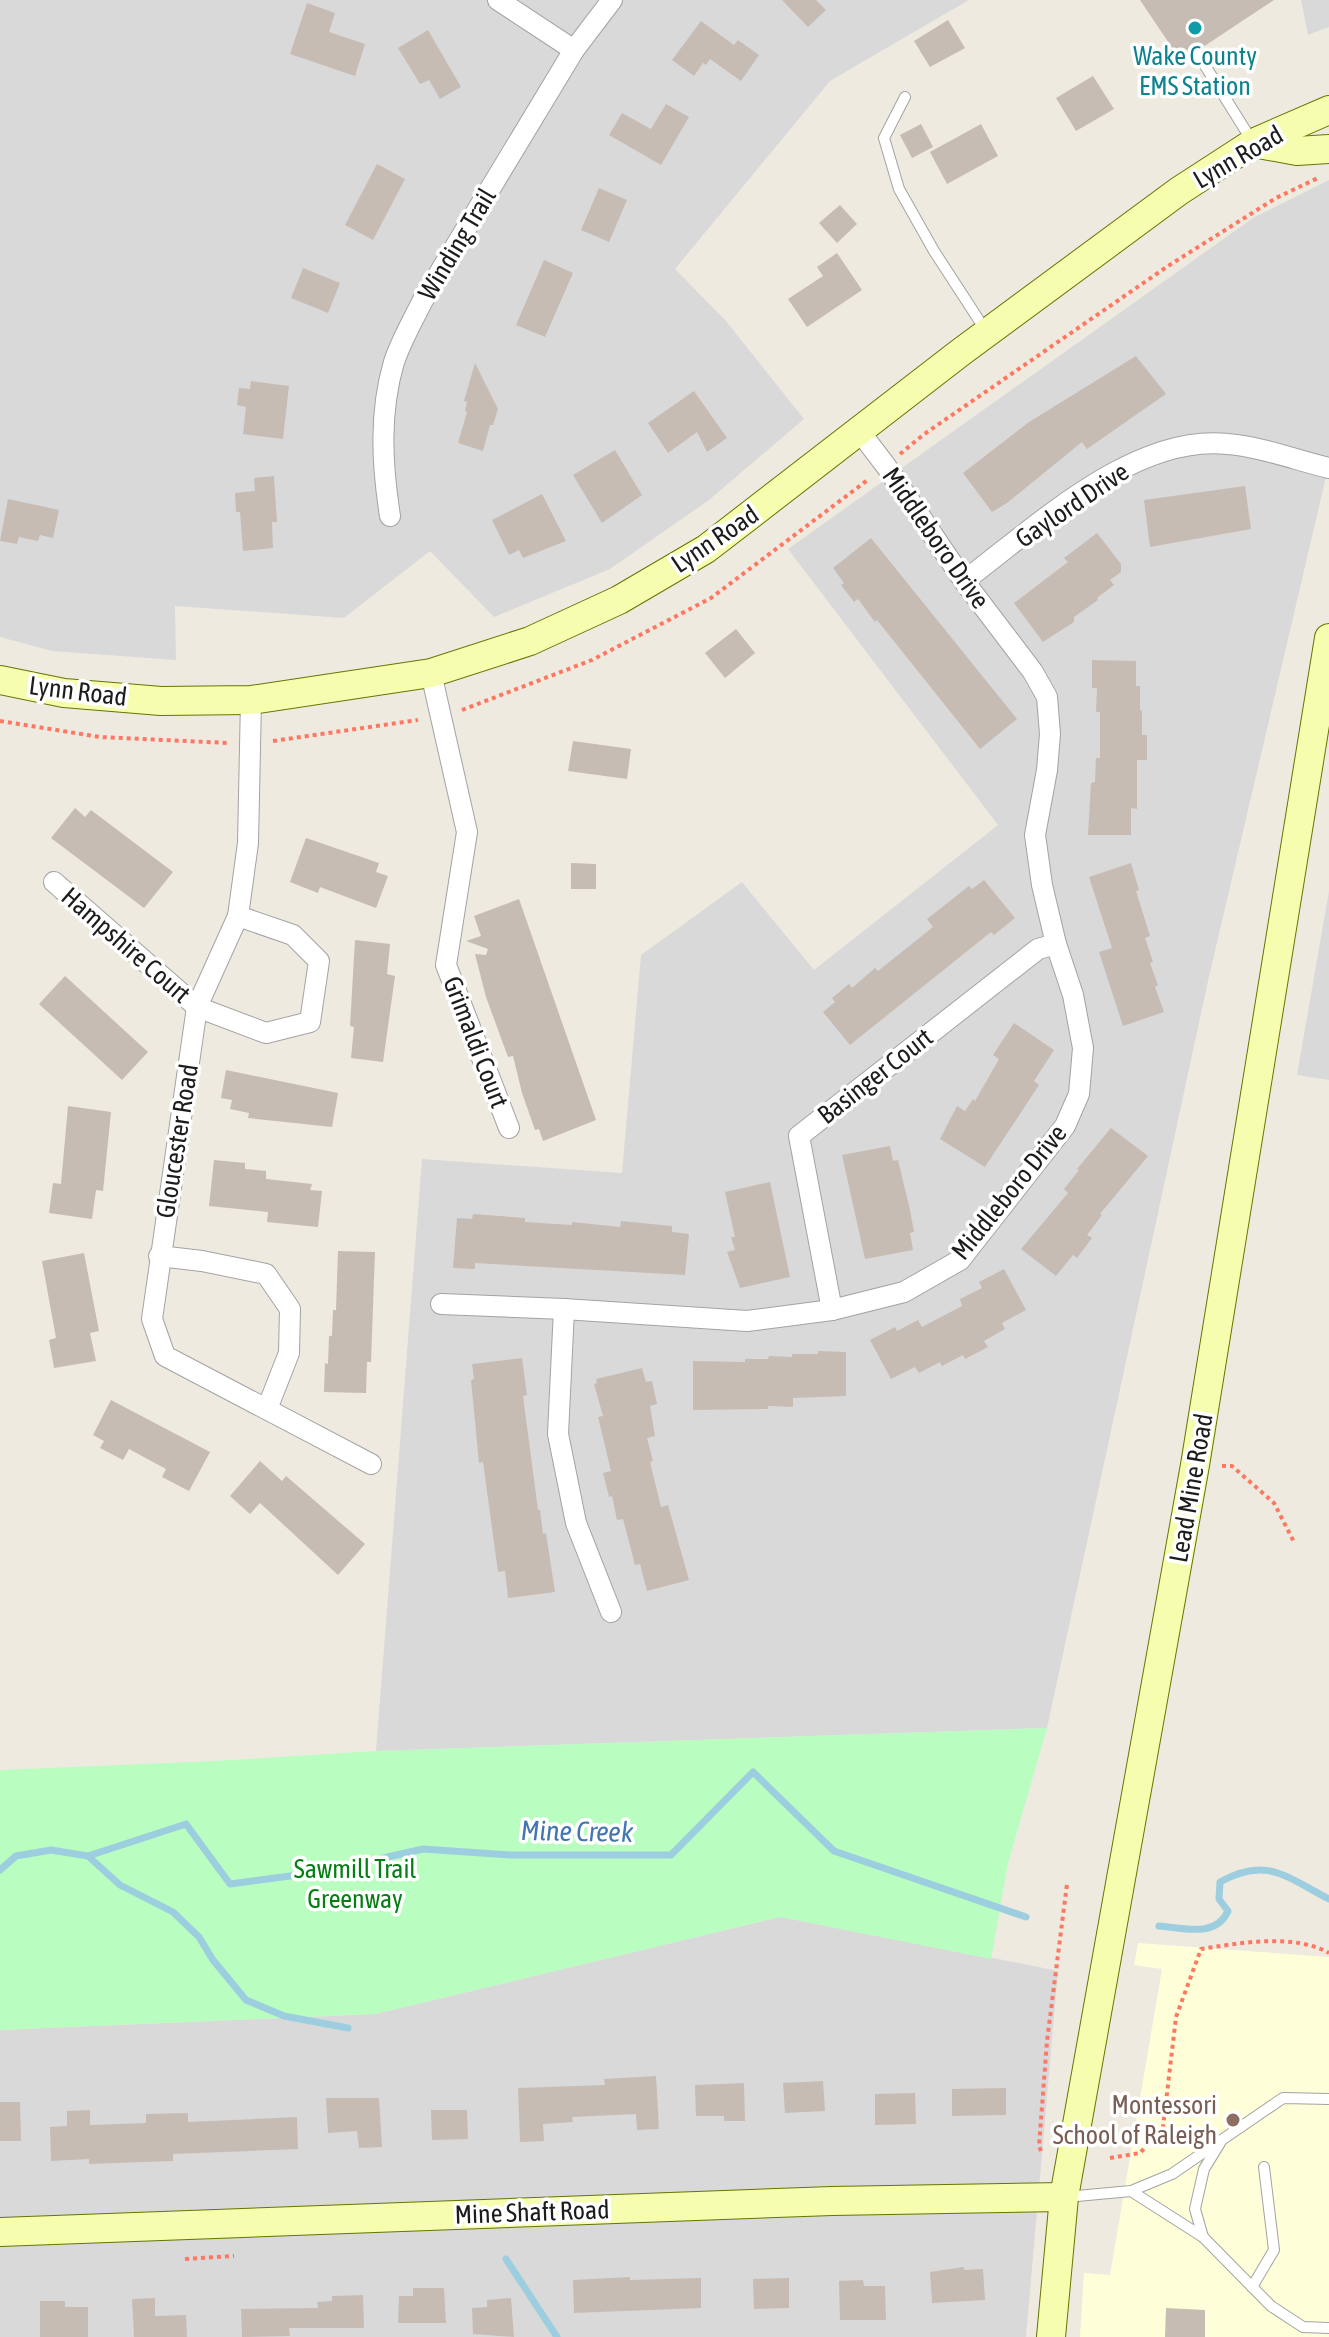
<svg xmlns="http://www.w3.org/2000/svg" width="1329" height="2337" font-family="'Asap Condensed',sans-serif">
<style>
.residential{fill:#dad9d9}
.education{fill:#feffd9}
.park{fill:#b9fdc1}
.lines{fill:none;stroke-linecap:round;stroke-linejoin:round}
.stream{stroke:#9dcedf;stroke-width:7}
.building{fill:#c6bcb4}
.lane-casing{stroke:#a3a3a3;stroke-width:12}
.street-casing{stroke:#a3a3a3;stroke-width:22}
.secondary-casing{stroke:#647600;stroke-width:30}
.path{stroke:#ff7761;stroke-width:4;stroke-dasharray:4 4;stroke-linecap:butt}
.lane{stroke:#fff;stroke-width:10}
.street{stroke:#fff;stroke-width:20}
.secondary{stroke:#f6fdaf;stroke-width:28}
.culture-dot{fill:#0f9aa8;stroke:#fff;stroke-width:3}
.education-dot{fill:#8d6e63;stroke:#fff;stroke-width:3}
.labels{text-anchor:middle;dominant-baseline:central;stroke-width:7;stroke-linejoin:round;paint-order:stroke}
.culture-label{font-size:26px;fill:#0d838f;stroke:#fff}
.street-label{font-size:26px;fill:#1c1c1c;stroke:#fff}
.park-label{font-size:26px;fill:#047f13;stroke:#fff}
.education-label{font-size:26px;fill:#785e54;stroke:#fff;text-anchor:end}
.water-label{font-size:28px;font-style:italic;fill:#4376b0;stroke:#fff}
</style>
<rect width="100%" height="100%" fill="#eeeae0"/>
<g class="residential">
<path d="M0,0H969L830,81L675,269L726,321L804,419L709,500L610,569L494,617L430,551L344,618L175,606L176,660L52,651L0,637Z"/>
<path d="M1301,0H1329V27L1308,35Z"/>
<path d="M1329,180V464L1208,981L1047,1728L376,1751L422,1159L622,1173L641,955L742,882L814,970L998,825L788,549L1253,218Z"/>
<path d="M1329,891V1080L1297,1075Z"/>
<path d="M784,1916L1058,1971L1026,2337H0V2030L375,2014Z"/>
</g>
<path class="education" d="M1138,1943L1329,1957V2337H1080L1084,2273L1110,2275L1162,1969L1134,1965Z"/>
<path class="park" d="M1047,1728L1008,1863L991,1959L780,1917L375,2014L0,2030V1770L215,1761L376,1751Z"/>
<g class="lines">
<g class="stream">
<path d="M88,1856L186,1824L230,1884L321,1872L423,1849L511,1855H671L753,1772L834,1851L1026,1917"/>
<path d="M0,1870L16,1856L51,1850L88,1856L120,1885L173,1912L199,1937L213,1960L246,2000L284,2016L348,2028"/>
<path d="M1159,1926C1184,1928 1216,1938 1228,1911L1219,1899L1220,1882C1267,1856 1286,1877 1329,1899"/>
<path d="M506,2259L557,2337"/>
</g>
</g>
<g class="building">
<path d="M782,0H816L826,10L808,27Z"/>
<path d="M1140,0H1274L1203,47L1197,43L1191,45L1189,55L1181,61Z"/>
<path d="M307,3L335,13L329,32L365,44L355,76L290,54Z"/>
<path d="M948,20L965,48L930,67L914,41Z"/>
<path d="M701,21L734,45L738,40L759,55L741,81L710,59L706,65L703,63L694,76L672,60Z"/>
<path d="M428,30L461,87L440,99L429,80L420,84L398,48Z"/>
<path d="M1093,76L1114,109L1076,131L1056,98Z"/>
<path d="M666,104L689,117L661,165L609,135L622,113L651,129Z"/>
<path d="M921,124L933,147L912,158L900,135Z"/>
<path d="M981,124L998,156L947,184L930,152Z"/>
<path d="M377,164L405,179L373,240L345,225Z"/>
<path d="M599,188L627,200L609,242L581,230Z"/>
<path d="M840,205L857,224L837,243L819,223Z"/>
<path d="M837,253L862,290L807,327L788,299L823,276L817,267Z"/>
<path d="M544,260L573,273L545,337L516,325Z"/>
<path d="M303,268L340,283L328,313L291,298Z"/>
<path d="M1136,356L1166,394L1087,449L1082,442L1007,503L992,512L963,473L1029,422Z"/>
<path d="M475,363L498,409L493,425H490L483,451L458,443L467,412L465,411L467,402L464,401Z"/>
<path d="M251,381L289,386L283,439L243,434L246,407L237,405L239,388L250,389Z"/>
<path d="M694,391L727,438L707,452L697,432L668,453L648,423Z"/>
<path d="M615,450L642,495L602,523L573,475Z"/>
<path d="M274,476L277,522H272L273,548L243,551L240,512H236L235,493L255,491L254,478Z"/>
<path d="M1245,486L1251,529L1150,547L1144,500Z"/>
<path d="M542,494L566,541L523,558L519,550L509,555L492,520Z"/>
<path d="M8,499L59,510L53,538L40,535L38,541L19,537L17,544L0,541Z"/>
<path d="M1097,533L1121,564V572L1110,580L1114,585L1097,598L1098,600L1074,617V622L1043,642L1014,603L1068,562L1064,558Z"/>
<path d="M871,538L1017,719L980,749L877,620L875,622L858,599L854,602L841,585L844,583L833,568Z"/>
<path d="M736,629L755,653L725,678L705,653Z"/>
<path d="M1092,660L1136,661V686H1140V710L1142,711V735H1147V760H1137V809L1131,808V835H1088L1091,783L1095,782L1096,758H1100V712H1096L1097,688H1092Z"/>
<path d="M573,741L631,749L627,779L568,771Z"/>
<path d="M75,808L85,817L91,810L173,872L144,908L51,838Z"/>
<path d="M306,838L379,863L376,872L388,876L376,908L320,887L318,893L290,882Z"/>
<path d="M571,863L596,864V889H571Z"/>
<path d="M1131,863L1139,890L1136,891L1150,936L1145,938L1153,962L1150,963L1158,985L1155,987L1164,1012L1123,1026L1099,952L1112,948L1089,877Z"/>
<path d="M984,880L1015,918L994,935L991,932L850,1045L823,1012L835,1002L832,998L849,984L852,988L875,968L878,971L933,927L927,919L969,886L972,889Z"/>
<path d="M519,899L596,1120L543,1141L539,1129L535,1130L522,1093L513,1056L508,1057L486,997L475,954L486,955L488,949L466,941L481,936L474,916Z"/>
<path d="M355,940L390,944L387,974L395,976L383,1062L351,1058L354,1027L350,1026Z"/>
<path d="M65,976L148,1052L122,1080L39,1004Z"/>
<path d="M1014,1023L1054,1050L1034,1081L1039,1085L985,1167L940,1139L957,1106L965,1111L973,1099L975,1101L999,1059L993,1055Z"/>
<path d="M226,1070L338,1093L332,1127L248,1118L249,1113L230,1109L232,1100L221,1098Z"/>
<path d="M68,1106L111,1112L103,1191L96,1190L92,1219L49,1213L53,1183L61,1184Z"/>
<path d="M1111,1128L1148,1156L1100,1214L1102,1215L1087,1235L1092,1238L1077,1258L1073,1255L1056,1276L1021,1249L1068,1193L1064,1189L1079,1170L1077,1169Z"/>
<path d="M890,1146L893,1161L898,1160L910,1210L914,1232L910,1233L913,1250L865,1259L842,1155Z"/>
<path d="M214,1160L245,1163V1169L266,1171V1179L312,1184L310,1190L322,1191L318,1227L267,1222L268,1212L209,1206Z"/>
<path d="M770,1182L790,1277L740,1288L727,1252L735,1250L731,1237H735L725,1192Z"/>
<path d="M473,1214L525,1218V1222L572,1225V1222L620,1227L621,1221L672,1226V1232L689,1234L685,1275L475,1263V1269L453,1268L457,1218L472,1219Z"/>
<path d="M338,1251L375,1252L371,1362H367L366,1393L324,1392L325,1363L328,1364L329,1336H332L333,1310H336Z"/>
<path d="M84,1253L99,1331L90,1333L96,1361L54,1368L49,1340L56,1338L42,1261Z"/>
<path d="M1004,1269L1026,1310L1002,1323L1005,1329L984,1341L988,1347L965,1359L963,1355L942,1366L940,1362L919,1373L915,1367L891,1379L870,1340L895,1327L897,1331L918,1320L922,1327L962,1306L960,1299L982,1288L979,1282Z"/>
<path d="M818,1351L846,1352V1396L793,1398V1407L768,1406V1409L693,1410V1361L745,1362V1359H768L769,1356L792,1357V1354H818Z"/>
<path d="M522,1358L527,1395L523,1396L538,1510H540L543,1534L546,1533L555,1592L508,1598L505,1571L498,1572L483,1462L479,1463L471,1380L474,1379L472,1364Z"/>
<path d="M642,1368L646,1382L652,1381L657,1404L650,1406L655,1436L647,1438L653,1461L650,1462L661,1507L668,1505L689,1580L647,1591L640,1564L635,1565L623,1519L617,1520L612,1496L609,1497L603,1473L611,1471L598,1417L603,1416L594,1384L597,1383L596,1379Z"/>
<path d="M111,1400L210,1452L189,1491L162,1477L166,1469L129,1449L123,1460L100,1448L104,1441L93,1435Z"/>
<path d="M260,1461L282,1481L286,1476L365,1544L338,1575L260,1503L250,1514L230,1496Z"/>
<path d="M656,2076L659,2129L637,2130L636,2114L572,2117L573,2122L543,2124L544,2141L520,2142L518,2088L605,2085L604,2079Z"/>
<path d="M823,2081L825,2111L785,2113L783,2083Z"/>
<path d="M744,2083L745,2121H724V2116H696L695,2085Z"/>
<path d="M1006,2088V2115L952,2116V2089Z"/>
<path d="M915,2093L916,2124L875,2125V2094Z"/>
<path d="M326,2098H379L382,2147L359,2148L357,2131L328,2133Z"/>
<path d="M0,2102H20L21,2141H0Z"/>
<path d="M90,2110V2125L146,2123V2114L188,2113V2122L297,2117L298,2149L173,2154V2161L89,2164V2159L51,2161L50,2127L67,2126V2111Z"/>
<path d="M431,2110H467L468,2139L432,2140Z"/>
<path d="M964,2267V2270L983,2269L985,2300L932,2303L930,2272Z"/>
<path d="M630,2277V2280L701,2278V2308L574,2313L573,2280Z"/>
<path d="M789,2278V2308L754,2309L753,2279Z"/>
<path d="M863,2280L864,2286H885L886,2320H840L839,2281Z"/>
<path d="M413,2288H444L446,2323H398L399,2296H413Z"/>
<path d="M363,2295L364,2328H289L290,2336L242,2337L241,2309L318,2308L317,2302L332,2301V2296Z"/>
<path d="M155,2298V2316L186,2315L187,2337H134L132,2299Z"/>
<path d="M511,2298L514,2337L473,2334L472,2308L487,2307V2300Z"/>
<path d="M40,2301H65V2307H88V2337H40Z"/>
<path d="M1166,2308L1205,2310V2337H1165Z"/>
</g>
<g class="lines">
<defs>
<g id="lane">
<path d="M1196,51L1252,141"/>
<path d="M905,97L884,138L899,189L934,251L986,331"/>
<path d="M1131,2191L1203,2237L1271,2306L1303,2327L1329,2328"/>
<path d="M1066,2197L1131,2191L1172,2174L1283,2098L1329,2099"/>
<path d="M1203,2237L1195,2209L1204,2169L1220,2143"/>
<path d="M1252,2287L1274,2250L1264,2167"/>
</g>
<g id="street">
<path d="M498,0L574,50"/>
<path d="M390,516C382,465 379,413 394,362C401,341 413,320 423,300L574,50L612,0"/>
<path d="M964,581C1035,528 1134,433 1228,444C1262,447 1296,460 1329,468"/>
<path d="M431,673L467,832L446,965L509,1128"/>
<path d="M251,700L248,843L238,916L197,1007L152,1319L165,1356L371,1464"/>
<path d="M54,882L197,1007L266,1033L310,1022L319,961L293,935L238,916"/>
<path d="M159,1256L202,1261L266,1274L290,1309L289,1353L267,1409"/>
<path d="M441,1304L564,1309"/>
<path d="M832,1310L799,1136L1038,949L1056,944"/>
<path d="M611,1612L576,1523L558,1434L564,1309L747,1321L832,1310L904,1292L960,1260L1065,1126L1079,1094L1083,1048L1073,995L1056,944L1042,885L1035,835L1047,770L1050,734L1047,697L1033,672L964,581L886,466L860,432"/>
</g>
<g id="secondary">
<path d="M1253,143L1297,151L1329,149"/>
<path d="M0,680L64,693L161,701L251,700L431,673L530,641L619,600L706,549L961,352L1179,191L1253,143L1329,110"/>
<path d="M0,2232L832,2201L1064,2197"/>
<path d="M1051,2337L1064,2197L1195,1465L1329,638"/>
</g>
</defs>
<use href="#lane" class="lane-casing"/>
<use href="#street" class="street-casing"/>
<use href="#secondary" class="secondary-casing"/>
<g class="path">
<path d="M900,454L923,435L1168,266L1276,198L1320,177"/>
<path d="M462,710L592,660L711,598L869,479"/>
<path d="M0,721L100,737L228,743"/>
<path d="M273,741L418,720"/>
<path d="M1222,1466H1232L1274,1503L1294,1542"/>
<path d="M1041,2151L1039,2146L1047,2041L1067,1884"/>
<path d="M1110,2158L1140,2153L1163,2127L1176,2017L1201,1949C1240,1943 1293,1933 1329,1953"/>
<path d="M185,2259L234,2256"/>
</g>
<use href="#lane" class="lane"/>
<use href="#street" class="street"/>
<use href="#secondary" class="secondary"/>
</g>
<circle class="culture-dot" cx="1195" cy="28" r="8"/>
<circle class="education-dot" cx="1233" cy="2120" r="8"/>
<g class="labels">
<g class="culture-label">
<text x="1195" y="56">Wake County<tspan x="1195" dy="30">EMS Station</tspan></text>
</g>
<g class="street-label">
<text transform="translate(1238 157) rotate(-30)">Lynn Road</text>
<text transform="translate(457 244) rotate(-59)">Winding Trail</text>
<text transform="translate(1072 505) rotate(-34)">Gaylord Drive</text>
<text transform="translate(936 538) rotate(55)">Middleboro Drive</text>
<text transform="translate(715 539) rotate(-34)">Lynn Road</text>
<text transform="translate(78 691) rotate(7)">Lynn Road</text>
<text transform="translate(126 945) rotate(41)">Hampshire Court</text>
<text transform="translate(476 1042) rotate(69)">Grimaldi Court</text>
<text transform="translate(875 1076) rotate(-38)">Basinger Court</text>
<text transform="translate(177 1141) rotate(-81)">Gloucester Road</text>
<text transform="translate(1009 1192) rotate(-51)">Middleboro Drive</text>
<text transform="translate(1191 1488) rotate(-80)">Lead Mine Road</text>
<text transform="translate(532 2212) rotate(-2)">Mine Shaft Road</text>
</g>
<g class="park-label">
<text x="355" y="1869">Sawmill Trail<tspan x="355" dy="30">Greenway</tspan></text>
</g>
<g class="education-label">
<text x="1217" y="2105">Montessori<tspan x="1217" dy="30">School of Raleigh</tspan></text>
</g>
<g class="water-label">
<text transform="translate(577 1831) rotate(1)">Mine Creek</text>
</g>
</g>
</svg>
